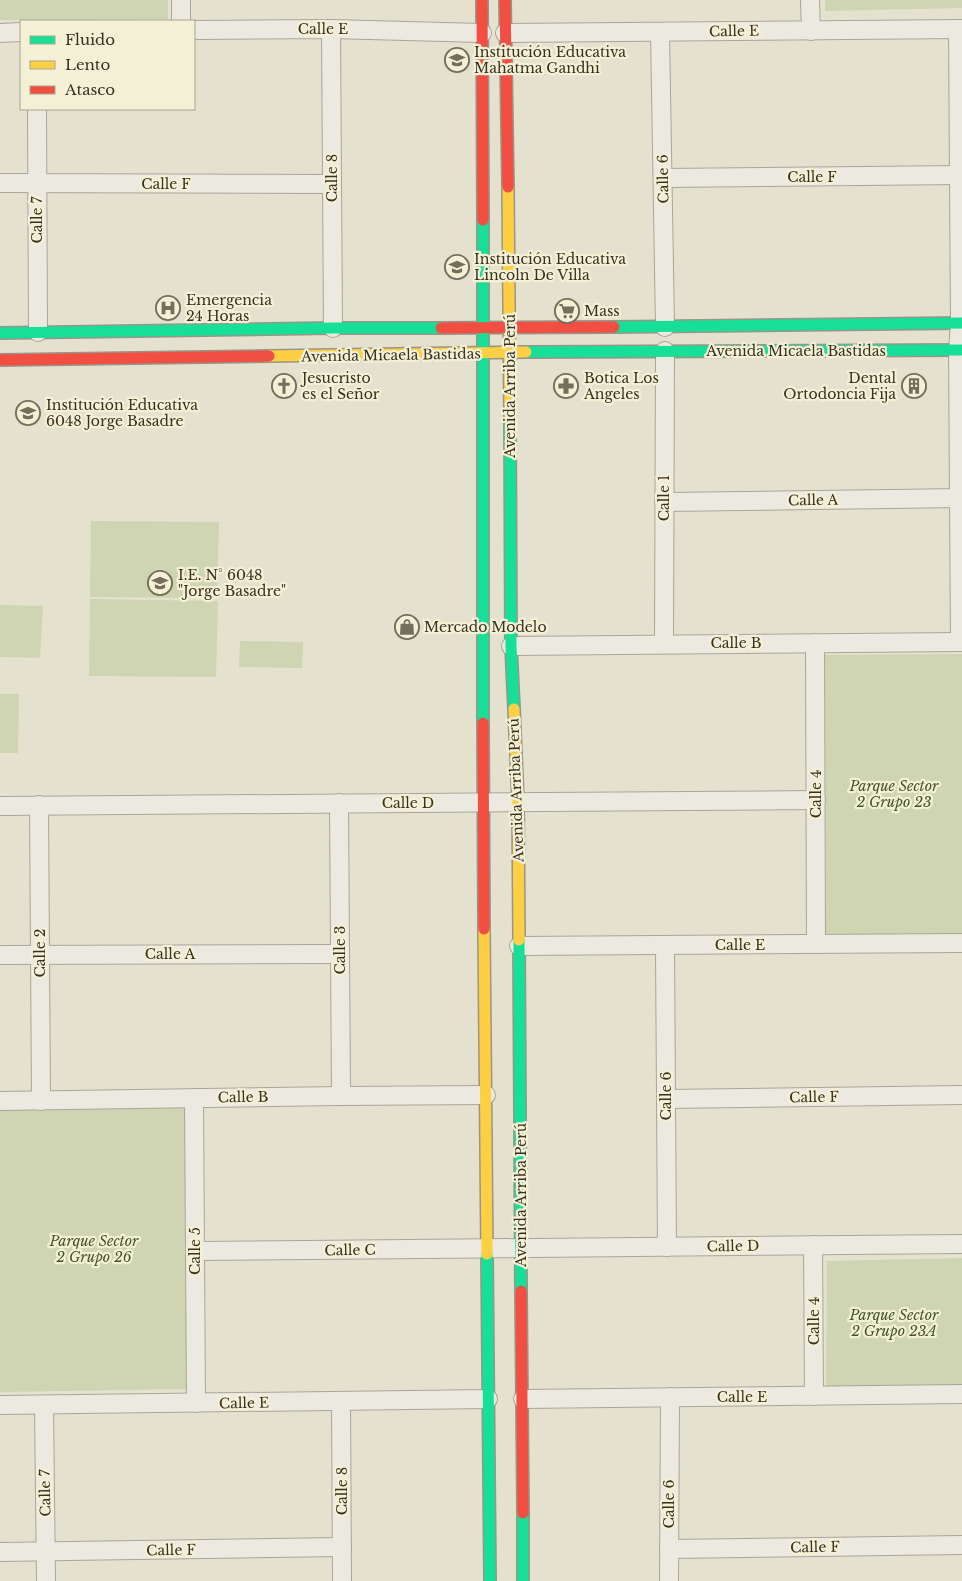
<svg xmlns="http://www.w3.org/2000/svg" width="962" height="1581" font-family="'Libre Baskerville',serif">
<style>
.green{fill:#cfd4b2}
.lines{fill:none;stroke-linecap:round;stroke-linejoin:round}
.street-casing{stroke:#a9a698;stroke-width:20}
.fast-casing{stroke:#999588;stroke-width:14}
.slow-casing{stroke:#999588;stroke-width:14}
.jam-casing{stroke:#999588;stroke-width:14}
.street{stroke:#eceae0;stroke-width:18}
.fast{stroke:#16e098;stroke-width:11}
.slow{stroke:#ffcf43;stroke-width:11}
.jam{stroke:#f24e42;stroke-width:11}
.labels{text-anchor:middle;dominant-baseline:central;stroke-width:4.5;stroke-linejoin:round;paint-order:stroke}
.street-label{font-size:14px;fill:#383020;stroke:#f4f0d6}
.poi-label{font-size:14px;fill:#383020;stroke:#f4f0d6;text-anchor:start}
.park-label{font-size:14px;font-style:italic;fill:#425428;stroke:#f4f0d6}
</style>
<rect width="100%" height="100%" fill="#e4e1cf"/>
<g class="green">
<path d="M0,0H168V19L0,20Z"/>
<path d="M825,0H962V8L825,11Z"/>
<path d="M91,521L219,522L217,598L90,597Z"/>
<path d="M90,599L218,601L216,677L89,676Z"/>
<path d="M0,605L43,606L40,658L0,657Z"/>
<path d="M240,641L303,642L302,668L239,667Z"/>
<path d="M962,654V933L826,935L825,655Z"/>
<path d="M0,694H19L18,753H0Z"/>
<path d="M187,1108L189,1389L0,1392V1110Z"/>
<path d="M962,1258V1385L826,1387L827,1261Z"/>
</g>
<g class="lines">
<defs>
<g id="street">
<path d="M810,0L811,31"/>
<path d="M181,21V0"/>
<path d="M331,29L333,328"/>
<path d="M958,29L960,323L958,350L960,642"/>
<path d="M194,30L331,29L482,33"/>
<path d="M660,32L665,327"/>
<path d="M0,33L21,32"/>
<path d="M505,33L962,29"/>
<path d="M37,109L38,332"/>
<path d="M663,178L962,175"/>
<path d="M0,183L332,184"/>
<path d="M664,502L962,498"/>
<path d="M815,643L816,944"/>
<path d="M664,644L665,351"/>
<path d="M511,646L962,642"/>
<path d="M339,803L341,1096"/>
<path d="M39,805L41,1101"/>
<path d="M0,806L816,800"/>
<path d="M665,945L667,1247"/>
<path d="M519,946L962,943"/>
<path d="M0,955L340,954"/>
<path d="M194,1098L196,1403"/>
<path d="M666,1099L962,1095"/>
<path d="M0,1101L341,1096L486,1095"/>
<path d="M813,1245L814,1396"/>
<path d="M195,1251L962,1244"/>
<path d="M523,1399L962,1394"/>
<path d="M341,1401L342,1581"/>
<path d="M0,1405L488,1399"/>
<path d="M44,1405L46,1581"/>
<path d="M669,1549L962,1545"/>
<path d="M0,1552L342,1547"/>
<path d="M669,1581L670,1397"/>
</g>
<g id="fast">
<path d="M483,220V723"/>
<path d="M614,327L962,323"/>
<path d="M0,333L333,328H441"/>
<path d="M526,352L962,350"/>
<path d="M510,421L511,646L514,709"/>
<path d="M519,940L521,1291"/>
<path d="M487,1254L490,1581"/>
<path d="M523,1513V1581"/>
</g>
<g id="slow">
<path d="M508,187L510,421"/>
<path d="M269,356L526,352"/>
<path d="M514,709L518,802L519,940"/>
<path d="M484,929L487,1254"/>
</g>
<g id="jam">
<path d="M482,0L483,220"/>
<path d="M505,0L508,187"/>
<path d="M441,328L614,327"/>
<path d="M0,360L269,356"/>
<path d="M483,723L484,929"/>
<path d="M521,1291L523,1513"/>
</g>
</defs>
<use href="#street" class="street-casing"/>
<use href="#fast" class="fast-casing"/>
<use href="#slow" class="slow-casing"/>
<use href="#jam" class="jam-casing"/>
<use href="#street" class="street"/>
<use href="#fast" class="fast"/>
<use href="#slow" class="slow"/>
<use href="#jam" class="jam"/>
</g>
<defs>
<symbol id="school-ring" viewBox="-11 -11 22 22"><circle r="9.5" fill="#f4f0d6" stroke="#746e5d" stroke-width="1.5"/><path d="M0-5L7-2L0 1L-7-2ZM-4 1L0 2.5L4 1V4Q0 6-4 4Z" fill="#746e5d"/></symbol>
<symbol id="hospital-ring" viewBox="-11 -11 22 22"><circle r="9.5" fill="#f4f0d6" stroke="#746e5d" stroke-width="1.5"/><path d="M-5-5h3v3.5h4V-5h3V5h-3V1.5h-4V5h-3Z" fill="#746e5d"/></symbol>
<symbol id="supermarket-ring" viewBox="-11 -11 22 22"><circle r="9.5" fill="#f4f0d6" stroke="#746e5d" stroke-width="1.5"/><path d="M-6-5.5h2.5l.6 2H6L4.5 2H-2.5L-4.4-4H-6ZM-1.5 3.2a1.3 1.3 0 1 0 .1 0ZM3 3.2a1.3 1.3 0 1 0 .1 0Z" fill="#746e5d"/></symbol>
<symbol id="church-ring" viewBox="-11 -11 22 22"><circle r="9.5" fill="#f4f0d6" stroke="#746e5d" stroke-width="1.5"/><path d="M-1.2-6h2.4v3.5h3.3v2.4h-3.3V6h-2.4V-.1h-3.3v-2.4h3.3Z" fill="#746e5d"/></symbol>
<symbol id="pharmacy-ring" viewBox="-11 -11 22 22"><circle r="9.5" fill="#f4f0d6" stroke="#746e5d" stroke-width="1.5"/><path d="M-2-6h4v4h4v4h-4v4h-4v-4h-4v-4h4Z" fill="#746e5d"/></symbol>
<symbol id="building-ring" viewBox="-11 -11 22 22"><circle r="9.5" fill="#f4f0d6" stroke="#746e5d" stroke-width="1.5"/><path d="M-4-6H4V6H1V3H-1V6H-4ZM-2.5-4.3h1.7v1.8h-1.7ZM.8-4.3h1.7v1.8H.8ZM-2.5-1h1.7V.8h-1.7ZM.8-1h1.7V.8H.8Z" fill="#746e5d"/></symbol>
<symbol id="shop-ring" viewBox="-11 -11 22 22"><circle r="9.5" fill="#f4f0d6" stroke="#746e5d" stroke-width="1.5"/><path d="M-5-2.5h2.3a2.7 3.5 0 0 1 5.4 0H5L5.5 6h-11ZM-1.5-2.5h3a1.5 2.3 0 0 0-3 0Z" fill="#746e5d"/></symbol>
</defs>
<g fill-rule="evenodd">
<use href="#school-ring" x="443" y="46" width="28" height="28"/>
<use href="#school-ring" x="443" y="253" width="28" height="28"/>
<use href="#hospital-ring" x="154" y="294" width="28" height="28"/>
<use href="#supermarket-ring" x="553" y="297" width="28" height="28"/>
<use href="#church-ring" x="270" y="372" width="28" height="28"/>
<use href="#pharmacy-ring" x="552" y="372" width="28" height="28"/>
<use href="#building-ring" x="900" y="372" width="28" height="28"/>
<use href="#school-ring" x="14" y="399" width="28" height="28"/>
<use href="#school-ring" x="146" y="569" width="28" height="28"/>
<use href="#shop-ring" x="393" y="613" width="28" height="28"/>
</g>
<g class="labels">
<g class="street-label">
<text x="323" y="29">Calle E</text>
<text transform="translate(734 31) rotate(-1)">Calle E</text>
<text x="812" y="177">Calle F</text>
<text transform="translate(332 178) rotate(-90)">Calle 8</text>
<text transform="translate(663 179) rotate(-91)">Calle 6</text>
<text x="166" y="184">Calle F</text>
<text transform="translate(37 220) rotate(-90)">Calle 7</text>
<text x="796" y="351">Avenida Micaela Bastidas</text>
<text transform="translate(391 355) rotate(-1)">Avenida Micaela Bastidas</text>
<text transform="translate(510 386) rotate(-90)">Avenida Arriba Perú</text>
<text transform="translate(664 498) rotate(-90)">Calle 1</text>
<text transform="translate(813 500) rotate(-1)">Calle A</text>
<text x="736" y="643">Calle B</text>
<text transform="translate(516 790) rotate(-92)">Avenida Arriba Perú</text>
<text transform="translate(816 794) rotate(-90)">Calle 4</text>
<text x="408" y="803">Calle D</text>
<text x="740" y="945">Calle E</text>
<text transform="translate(340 950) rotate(-90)">Calle 3</text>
<text transform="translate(40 953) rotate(-90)">Calle 2</text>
<text x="170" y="954">Calle A</text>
<text transform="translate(666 1096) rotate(-90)">Calle 6</text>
<text transform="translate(243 1097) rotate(-1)">Calle B</text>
<text transform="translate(814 1097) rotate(-1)">Calle F</text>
<text transform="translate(521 1195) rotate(-90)">Avenida Arriba Perú</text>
<text transform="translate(733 1246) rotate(-1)">Calle D</text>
<text transform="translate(350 1250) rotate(-1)">Calle C</text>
<text transform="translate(195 1251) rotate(-90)">Calle 5</text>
<text transform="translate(814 1321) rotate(-90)">Calle 4</text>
<text x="742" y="1397">Calle E</text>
<text transform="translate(244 1403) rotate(-1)">Calle E</text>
<text transform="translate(342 1491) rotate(-90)">Calle 8</text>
<text transform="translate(45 1493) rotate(-91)">Calle 7</text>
<text transform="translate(669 1504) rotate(-90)">Calle 6</text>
<text transform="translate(815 1547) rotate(-1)">Calle F</text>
<text transform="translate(171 1550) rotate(-1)">Calle F</text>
</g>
<g class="poi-label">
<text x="474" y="52">Institución Educativa<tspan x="474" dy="16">Mahatma Gandhi</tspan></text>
<text x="474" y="259">Institución Educativa<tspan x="474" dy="16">Lincoln De Villa</tspan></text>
<text x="186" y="300">Emergencia<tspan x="186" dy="16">24 Horas</tspan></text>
<text x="584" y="311">Mass</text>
<text x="302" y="378">Jesucristo<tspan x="302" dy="16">es el Señor</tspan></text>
<text x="584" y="378">Botica Los<tspan x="584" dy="16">Angeles</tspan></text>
<text x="896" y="378" text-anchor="end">Dental<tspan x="896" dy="16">Ortodoncia Fija</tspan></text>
<text x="46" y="405">Institución Educativa<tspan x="46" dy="16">6048 Jorge Basadre</tspan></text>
<text x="178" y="575">I.E. N° 6048<tspan x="178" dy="16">"Jorge Basadre"</tspan></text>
<text x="424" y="627">Mercado Modelo</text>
</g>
<g class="park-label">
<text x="894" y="786">Parque Sector<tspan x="894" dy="16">2 Grupo 23</tspan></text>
<text x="94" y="1241">Parque Sector<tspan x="94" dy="16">2 Grupo 26</tspan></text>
<text x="894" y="1315">Parque Sector<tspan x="894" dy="16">2 Grupo 23A</tspan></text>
</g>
</g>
<rect x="20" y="20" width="175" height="90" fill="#f4f0d6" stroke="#a9a38d"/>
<rect x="30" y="36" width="25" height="8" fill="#16e098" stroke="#a9a38d"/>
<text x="65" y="45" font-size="15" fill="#383020">Fluido</text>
<rect x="30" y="61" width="25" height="8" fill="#ffcf43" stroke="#a9a38d"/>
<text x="65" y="70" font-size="15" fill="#383020">Lento</text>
<rect x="30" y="86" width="25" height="8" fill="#f24e42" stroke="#a9a38d"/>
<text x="65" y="95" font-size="15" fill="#383020">Atasco</text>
</svg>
